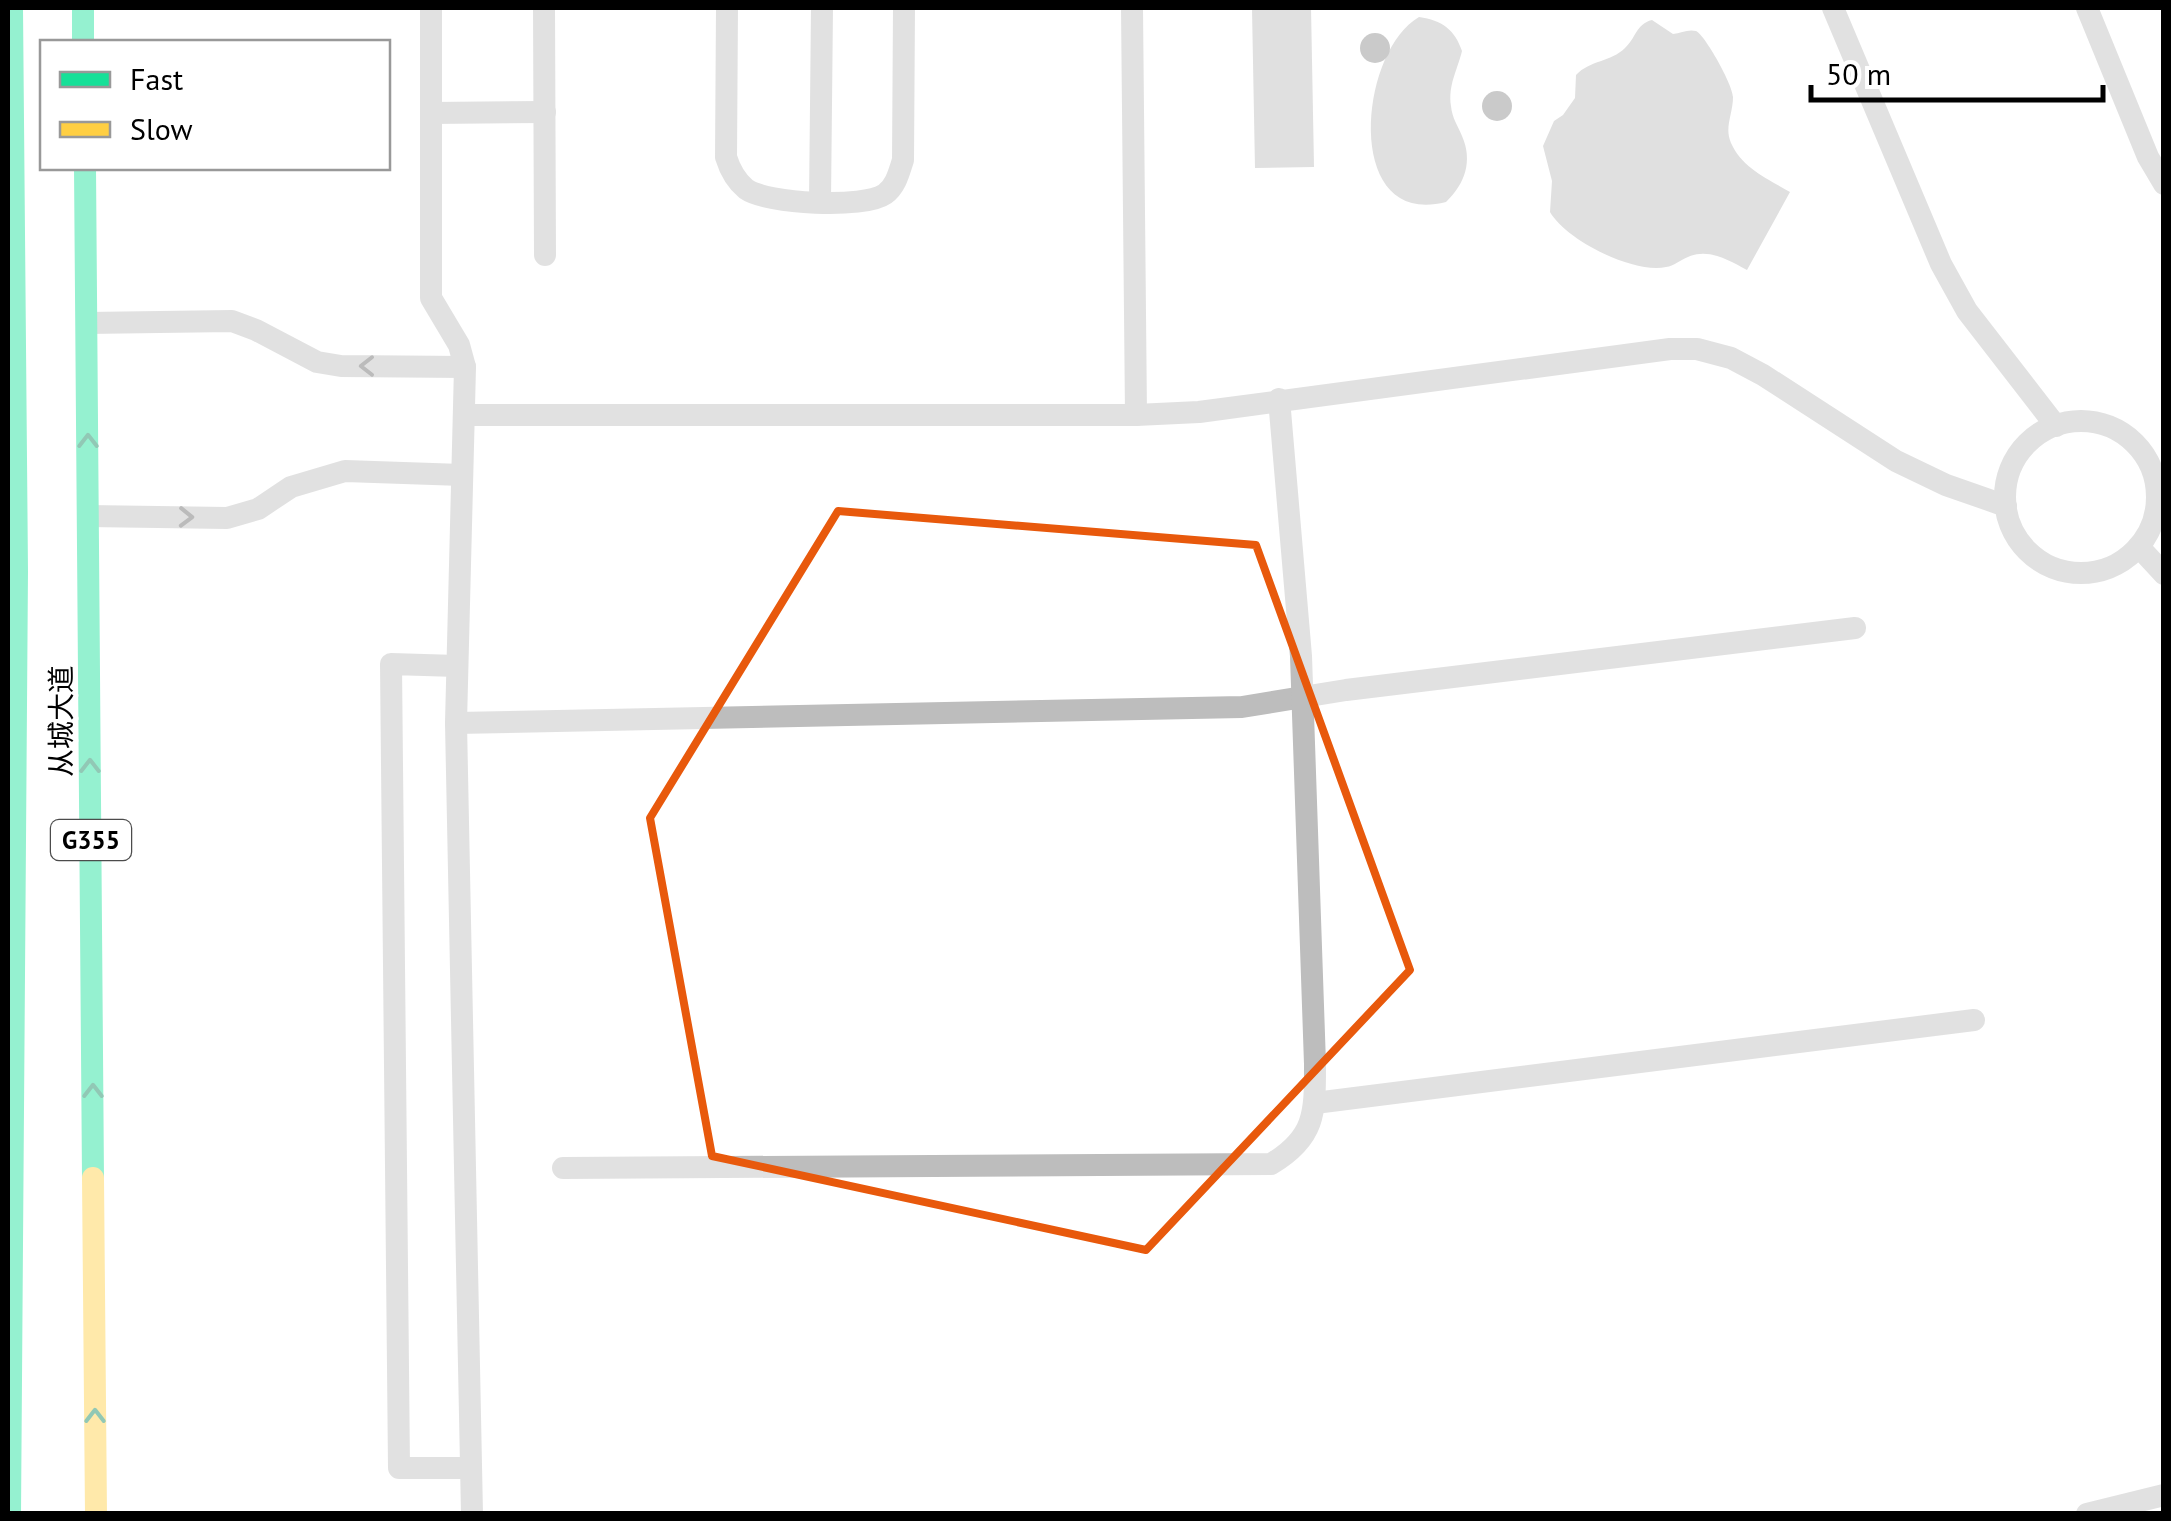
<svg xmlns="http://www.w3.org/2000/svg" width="2171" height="1521" font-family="'PT Sans','Noto Sans SC',sans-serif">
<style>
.water{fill:#bababa}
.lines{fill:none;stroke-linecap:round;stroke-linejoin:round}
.lane{stroke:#bdbdbd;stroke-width:22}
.fast{stroke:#16e098;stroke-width:22}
.slow{stroke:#ffcf43;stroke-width:22}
.tree{fill:#8b8b8b}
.oneway{stroke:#686868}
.oneway2{stroke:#0d865b}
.marked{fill:none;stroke:#e8590c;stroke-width:8;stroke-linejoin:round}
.labels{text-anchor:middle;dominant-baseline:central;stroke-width:10;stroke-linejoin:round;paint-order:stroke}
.shield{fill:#fff;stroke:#4c4c4c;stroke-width:2.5}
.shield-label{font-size:25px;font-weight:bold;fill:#000}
.street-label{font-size:28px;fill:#000;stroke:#fff}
</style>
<rect width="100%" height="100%" fill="#fff"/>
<g class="water">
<path d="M1252,8H1311L1314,167L1255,168Z"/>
<path d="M1419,17C1442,20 1455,30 1462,51C1457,71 1448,85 1451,106C1452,118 1458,126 1462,136C1473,161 1465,184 1446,202C1343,229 1358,52 1419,17Z"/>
<path d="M1652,20L1673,34C1681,33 1688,29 1696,31C1705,35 1733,85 1733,97C1733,114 1724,127 1731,143C1742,168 1768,179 1790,192L1747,270C1729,260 1708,248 1688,257C1680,260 1674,266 1666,267C1633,274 1566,240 1550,212L1552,181L1543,146L1554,121L1563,115L1575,98L1576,75C1590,60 1611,62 1625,48C1636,38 1636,24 1652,20Z"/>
</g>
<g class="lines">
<g class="lane">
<path d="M431,8V298L459,345L465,367L456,723L472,1514"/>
<path d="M544,8L545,255"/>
<path d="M727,8L726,157C730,170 735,180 746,189C767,204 864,209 885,194C896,186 899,172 903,160L904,8"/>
<path d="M1833,8L1941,264L1967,311L2056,426"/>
<path d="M2087,8L2148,157L2164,184"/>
<path d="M431,113L545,112"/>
<path d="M820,201L822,8"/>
<path d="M87,323L232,321L256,330L317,362L341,366L465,367"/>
<path d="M464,415H1136L1132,8"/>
<path d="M1136,415L1199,412L1670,349H1697L1731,358L1763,375L1896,461L1946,485L2006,506"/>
<circle cx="2081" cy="497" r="76"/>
<path d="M88,516L227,518L258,509L291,487L345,471L462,475"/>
<path d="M2139,547L2164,574"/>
<path d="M457,666L391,664L399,1468H471"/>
<path d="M456,723L1242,707L1346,690L1855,628"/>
<path d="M1315,1103L1974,1020"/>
<path d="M563,1168L1271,1164C1316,1137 1315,1112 1315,1064L1301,656L1279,399"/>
<path d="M2087,1514L2164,1495"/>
</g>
<g class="fast">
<path d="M83,8V42"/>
<path d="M85,168L93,1178"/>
<path d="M10,1514L17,571L12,8"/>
</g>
<path class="slow" d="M93,1178L96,1514"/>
</g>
<g class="tree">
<circle cx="1375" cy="48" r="15"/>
<circle cx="1497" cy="106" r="15"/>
</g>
<defs><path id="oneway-chevron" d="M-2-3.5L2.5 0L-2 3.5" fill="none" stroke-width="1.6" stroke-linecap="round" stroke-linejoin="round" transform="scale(2.5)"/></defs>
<g class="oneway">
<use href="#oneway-chevron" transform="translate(367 366) rotate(-180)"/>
<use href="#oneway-chevron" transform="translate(186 517) rotate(1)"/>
</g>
<g class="oneway2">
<use href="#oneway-chevron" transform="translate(88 441) rotate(-90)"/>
<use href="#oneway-chevron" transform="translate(90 766) rotate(-90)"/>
<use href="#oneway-chevron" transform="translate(93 1091) rotate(-90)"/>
<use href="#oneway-chevron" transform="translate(95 1416) rotate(-90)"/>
</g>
<path d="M0 0H2171V1521H0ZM838,511L1256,545L1410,970L1146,1250L712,1156L650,818Z" fill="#fff" fill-opacity=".55" fill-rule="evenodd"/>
<path class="marked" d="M838,511L1256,545L1410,970L1146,1250L712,1156L650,818Z"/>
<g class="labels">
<rect class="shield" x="51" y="820" width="80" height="40" rx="8"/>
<g class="shield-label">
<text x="91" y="840">G355</text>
</g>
<g class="street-label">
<text transform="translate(60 721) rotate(-90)">从城大道</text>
</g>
</g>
<rect width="2171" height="1521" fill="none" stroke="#000000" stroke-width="20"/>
<rect x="40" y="40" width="350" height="130" fill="#ffffff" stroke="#999999" stroke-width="2.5"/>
<rect x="60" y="72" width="50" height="15" fill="#16e098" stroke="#999999" stroke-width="2.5"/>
<text x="130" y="90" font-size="30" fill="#000000">Fast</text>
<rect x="60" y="122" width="50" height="15" fill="#ffcf43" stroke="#999999" stroke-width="2.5"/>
<text x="130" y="140" font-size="30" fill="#000000">Slow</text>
<path d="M1811 85v15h292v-15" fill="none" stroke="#000000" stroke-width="5"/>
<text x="1826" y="85" font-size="30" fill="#000000" stroke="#ffffff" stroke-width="8" paint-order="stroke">50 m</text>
</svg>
